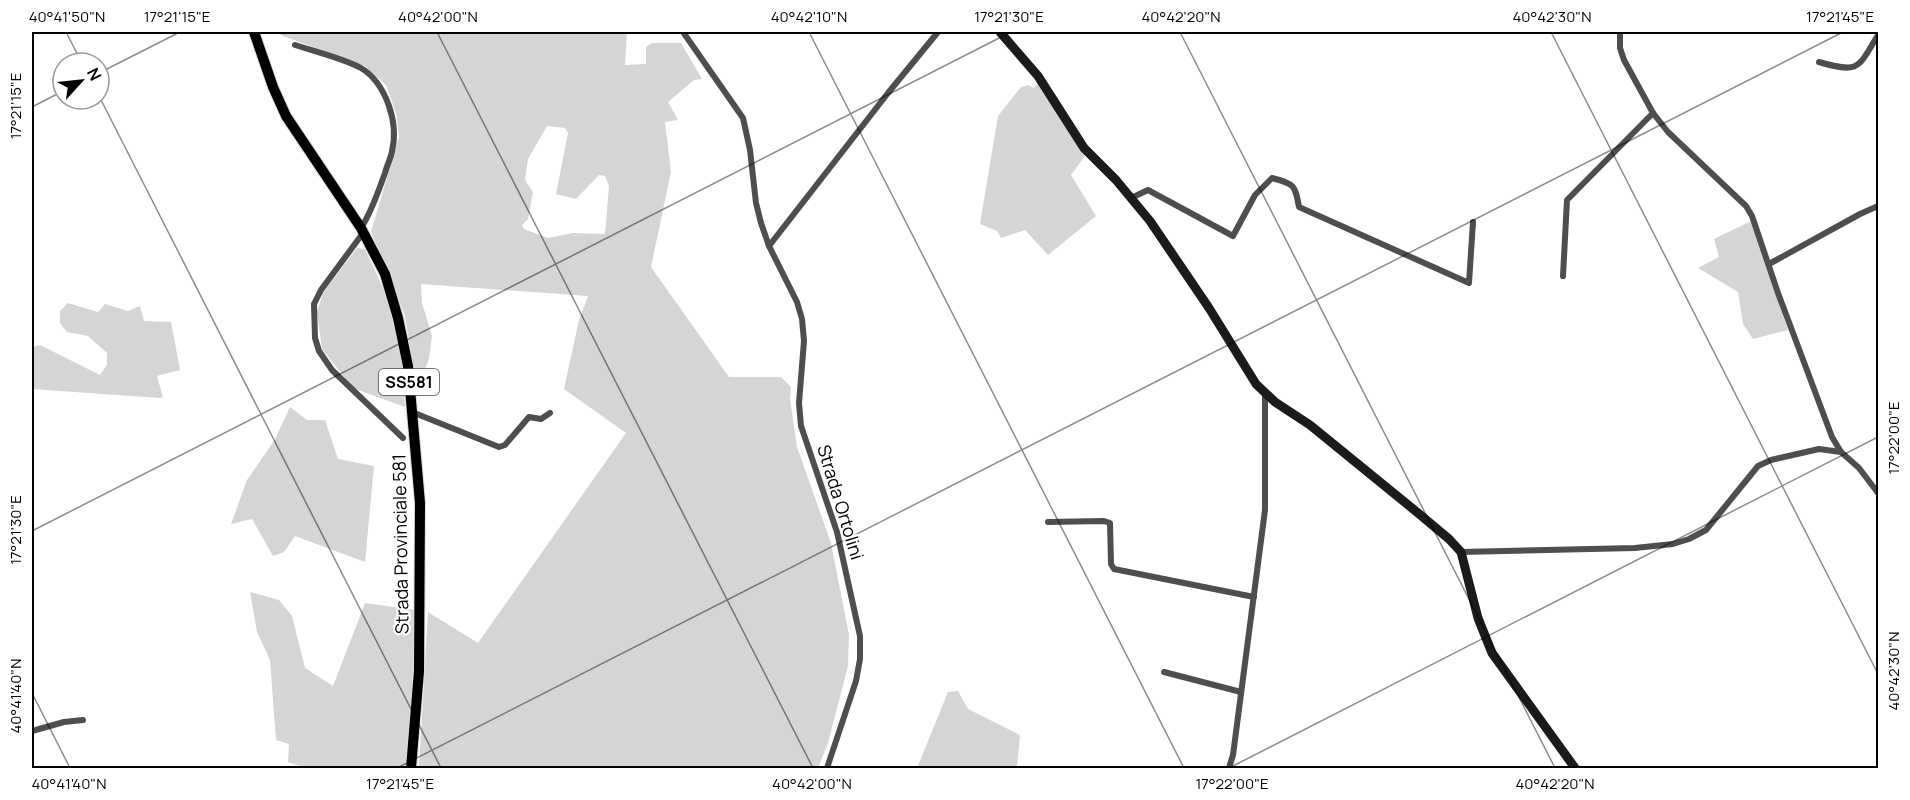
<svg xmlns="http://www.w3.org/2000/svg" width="1910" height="800" font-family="Manrope,sans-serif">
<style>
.green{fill:#d5d5d5;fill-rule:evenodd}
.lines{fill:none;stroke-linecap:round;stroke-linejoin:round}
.primary-casing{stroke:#dbdbdb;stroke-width:12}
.minor{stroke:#4e4e4e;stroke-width:6}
.secondary{stroke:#1b1b1b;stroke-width:9}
.primary{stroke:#000;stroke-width:10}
.ticks{fill:none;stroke:#000;stroke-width:1.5;stroke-opacity:0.45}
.labels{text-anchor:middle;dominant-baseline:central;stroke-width:4.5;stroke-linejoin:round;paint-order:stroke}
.shield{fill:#fff;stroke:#4c4c4c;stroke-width:1.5}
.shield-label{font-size:16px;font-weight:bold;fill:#000}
.street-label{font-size:18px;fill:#000;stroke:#fff}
.neatline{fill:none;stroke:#000;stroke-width:2}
.ticks-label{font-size:15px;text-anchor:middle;fill:#000}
</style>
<rect width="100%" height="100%" fill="#fff"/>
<g class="green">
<path d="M277,32H627L625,65L646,64V47L652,43H681L702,79L694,80L668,102L678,120L665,122L671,172L651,267L729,377H781L791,387L790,399L797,447L831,543L849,635L848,666L828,743L818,768H419L428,612L478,643L626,433L564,389L579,320L588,296L421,284L422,303L432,336L429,359L417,390L405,316L371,232L399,137L396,113L386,85L365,66L283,36ZM547,126L565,128L568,133L556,194L576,199L599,175L605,176L609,186L605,234L573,233L548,238L524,229L522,225L528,219L533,192L525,180L528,159Z"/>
<path d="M1038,84L1085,156L1071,175L1096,216L1048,255L1025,230L1001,238L997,231L980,224L998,116L1021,87L1029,85L1033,88Z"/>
<path d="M1751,221L1788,330L1753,339L1743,324L1738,292L1698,268L1719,257L1714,239Z"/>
<path d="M357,248L365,249L388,299L402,352L405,407L353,388L322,349L317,312L323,293Z"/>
<path d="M68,303L98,312L105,304L128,311L140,306L144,321L171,322L180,370L157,376L163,397L160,398L32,389V347L40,345L100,375L107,365V353L88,336L67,332L60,323V311Z"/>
<path d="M290,407L307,420H325L338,459L374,466L365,562L295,536L284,552L273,556L252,519L231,524L247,480L274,441Z"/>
<path d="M250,592L279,600L292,616L305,668L333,686L365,603L416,610L408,768H305L288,762L289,744L276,740L270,660L257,632Z"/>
<path d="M958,691L968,709L1020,735L1017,768H917L948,692Z"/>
</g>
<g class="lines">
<defs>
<path id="primary" d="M254,32L273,87L286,116L361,228L385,274L398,318L408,366L420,503L419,671L411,768"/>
</defs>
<use href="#primary" class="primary-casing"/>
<g class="minor">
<path d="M683,32L743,118L750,150L756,203L761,223L769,246L797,302L802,319L804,341L799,403L801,426L837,532L860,636V659L856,681L827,768"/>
<path d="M1620,32V48L1624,60L1653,113L1668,132L1746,206L1752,216L1778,293L1832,437L1841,452L1859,468L1878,493"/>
<path d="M295,45C314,51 345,59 361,68C386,83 399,123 392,151C391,158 387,165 385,173C378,192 372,211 361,228"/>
<path d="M1819,62C1860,74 1858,68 1878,35"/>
<path d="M1131,198L1148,190L1233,236L1255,195L1272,178C1295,184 1295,185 1299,207L1469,283L1473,222"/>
<path d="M363,233L321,290L314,304L315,338L319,351L332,370L403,438"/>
<path d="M769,246L888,93L938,32"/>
<path d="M1769,264L1860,214L1878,206"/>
<path d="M1563,276L1567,200L1653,113"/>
<path d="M412,412L499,447L505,445L529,417L541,419L550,413"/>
<path d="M1048,522L1104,521L1110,523L1111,564L1114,569L1254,597"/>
<path d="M1461,552L1635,548L1673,544L1689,539L1706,530L1758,466L1771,460L1819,449L1841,452"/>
<path d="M1164,672L1241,692"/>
<path d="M32,731L64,722L83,720"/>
<path d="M1229,768L1233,755L1265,510V393"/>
</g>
<path class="secondary" d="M1000,32L1038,76L1084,148L1116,180L1150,221L1209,308L1256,384L1275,402L1310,425L1418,513L1449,539L1461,552L1478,618L1492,653L1575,768"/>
<use href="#primary" class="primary"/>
</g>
<path class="ticks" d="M66,32L82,63M437,32L813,768M809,32L1184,768M1180,32L1555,768M1551,32L1878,674M99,73L180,32M99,96L441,768M32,107L63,91M32,531L1011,32M32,693L70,768M397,768L1843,32M1229,768L1878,437"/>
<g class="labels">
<rect class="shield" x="379" y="369" width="60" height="26" rx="4.5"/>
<g class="shield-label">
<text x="409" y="382">SS581</text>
</g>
<g class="street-label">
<text transform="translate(841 502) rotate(73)">Strada Ortolini</text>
<text transform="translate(400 544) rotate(-91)">Strada Provinciale 581</text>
</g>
</g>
<rect width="1910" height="800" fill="none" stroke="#ffffff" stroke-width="66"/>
<g transform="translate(81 81) rotate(63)"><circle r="28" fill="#ffffff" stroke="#999999" stroke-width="1.5"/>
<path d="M0-4.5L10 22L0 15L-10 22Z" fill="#000000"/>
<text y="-9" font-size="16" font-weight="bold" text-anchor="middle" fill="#000000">N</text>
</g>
<rect x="33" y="33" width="1844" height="734" class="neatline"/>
<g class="ticks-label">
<text x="67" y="22">40°41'50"N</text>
<text x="177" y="22">17°21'15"E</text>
<text x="438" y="22">40°42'00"N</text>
<text x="809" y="22">40°42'10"N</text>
<text x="1009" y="22">17°21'30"E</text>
<text x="1181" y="22">40°42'20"N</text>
<text x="1552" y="22">40°42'30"N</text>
<text x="1840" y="22">17°21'45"E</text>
<text transform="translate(16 106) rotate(-90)" y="5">17°21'15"E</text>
<text transform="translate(1894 438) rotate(-90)" y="5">17°22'00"E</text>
<text transform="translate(16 530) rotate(-90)" y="5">17°21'30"E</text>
<text transform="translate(1894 671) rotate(-90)" y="5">40°42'30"N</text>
<text transform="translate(16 696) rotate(-90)" y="5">40°41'40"N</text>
<text x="69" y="789">40°41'40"N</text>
<text x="400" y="789">17°21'45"E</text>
<text x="812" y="789">40°42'00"N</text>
<text x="1232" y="789">17°22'00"E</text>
<text x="1555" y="789">40°42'20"N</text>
</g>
</svg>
